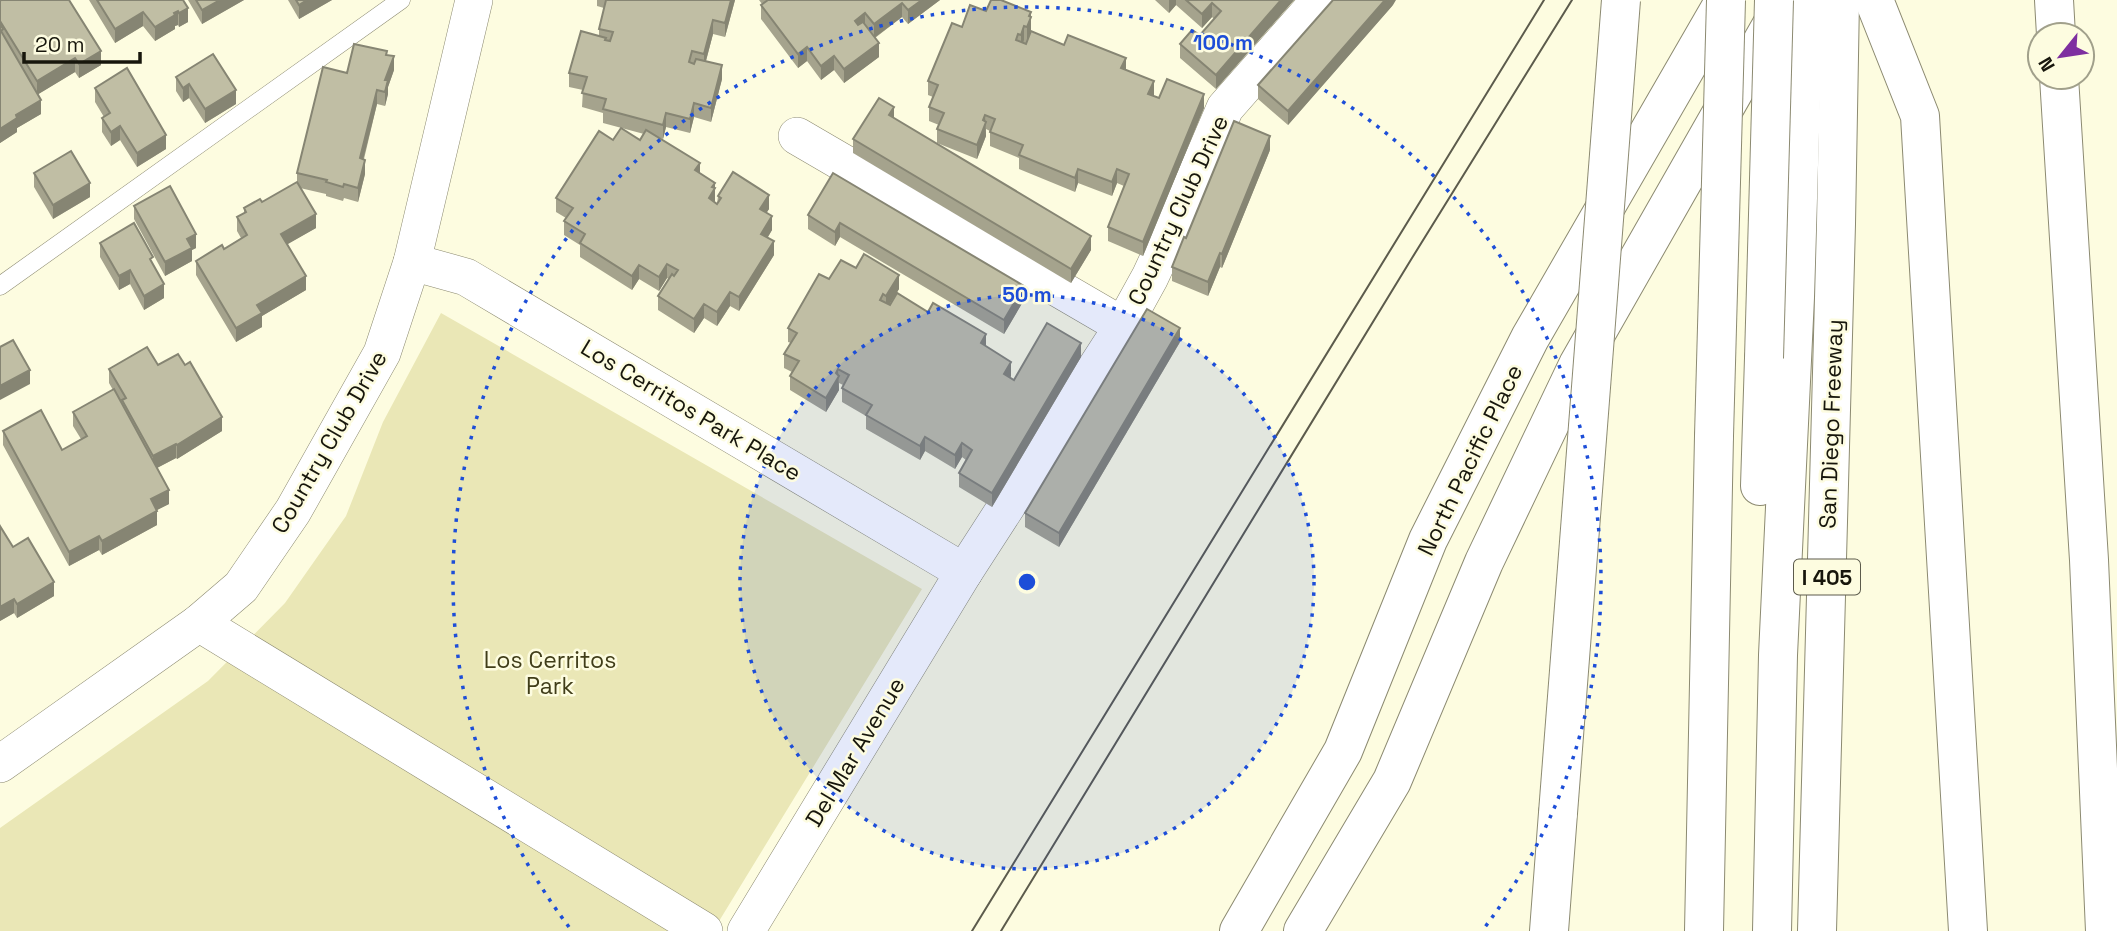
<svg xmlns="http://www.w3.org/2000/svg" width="2117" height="931" font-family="'Space Grotesk',sans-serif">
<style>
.green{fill:#eae7b6}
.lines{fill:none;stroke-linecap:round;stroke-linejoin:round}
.lane-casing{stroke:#8c8a71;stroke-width:19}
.street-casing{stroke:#8c8a71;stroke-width:38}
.secondary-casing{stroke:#8c8a71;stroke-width:40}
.highway-casing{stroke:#8c8a71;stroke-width:40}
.lane{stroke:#fff;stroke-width:18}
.street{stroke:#fff;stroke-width:37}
.secondary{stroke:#fff;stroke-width:38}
.highway{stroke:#fff;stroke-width:38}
.tram{stroke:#5c5b4c;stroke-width:2}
.highway-bridge-casing{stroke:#8c8a71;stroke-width:40;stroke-linecap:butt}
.highway-bridge{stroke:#fff;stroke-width:38}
.wall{fill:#a5a38d}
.shaded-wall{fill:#868573}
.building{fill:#c0bea4;stroke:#868573;stroke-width:2}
.ring{fill:none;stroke:#1d4ed8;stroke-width:3.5;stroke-dasharray:3.5 7}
.labels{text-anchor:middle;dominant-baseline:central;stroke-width:5;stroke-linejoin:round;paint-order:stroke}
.shield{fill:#fdfce0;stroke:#5c5b4c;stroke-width:2}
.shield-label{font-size:21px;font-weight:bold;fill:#17160c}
.street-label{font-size:23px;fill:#17160c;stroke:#fdfce0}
.park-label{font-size:23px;fill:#403d19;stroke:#fdfce0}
.centre{fill:#1d4ed8;stroke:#fdfce0;stroke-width:3.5}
.ring-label{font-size:21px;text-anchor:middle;font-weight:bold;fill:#1d4ed8;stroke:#fdfce0;stroke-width:5;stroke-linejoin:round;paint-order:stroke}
</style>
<rect width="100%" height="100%" fill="#fdfce0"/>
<path class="green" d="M441,313L922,589L713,931H0V828L208,681L285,603L346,516L383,422Z"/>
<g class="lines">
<defs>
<path id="lane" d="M0,286L401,0"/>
<g id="street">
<path d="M797,136L1123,326"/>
<path d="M412,262L466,277L964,572"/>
<path d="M199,623L704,931"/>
<path d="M0,764L199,623L241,587L293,511L382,353L412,262L474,0"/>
<path d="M746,931L964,572L1123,326L1150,277L1183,206L1225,108L1320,0"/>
</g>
<g id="secondary">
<path d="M1239,931L1343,751L1428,540L1530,338L1725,0"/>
<path d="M1303,931L1392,781L1484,562L1578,365L1778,14"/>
</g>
<g id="highway">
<path d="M1874,0L1920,116L1968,931"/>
<path d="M2054,0L2056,35"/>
<path d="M2059,77L2089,560L2105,931"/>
<path d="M1760,486L1764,358"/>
<path d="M1549,931L1558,813"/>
<path d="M1704,931L1714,436"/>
<path d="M1772,931L1778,655L1795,297L1804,0"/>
<path d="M1817,931L1836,224L1840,0"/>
</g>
</defs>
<use href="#lane" class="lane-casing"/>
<use href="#street" class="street-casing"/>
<use href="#secondary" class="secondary-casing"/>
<use href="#highway" class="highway-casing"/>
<use href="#lane" class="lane"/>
<use href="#street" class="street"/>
<use href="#secondary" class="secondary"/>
<use href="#highway" class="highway"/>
<g class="tram">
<path d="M972,931L1544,0"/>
<path d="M1001,931L1412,258L1572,0"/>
</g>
<defs>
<g id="highway-bridge">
<path d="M1764,358L1774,0"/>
<path d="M1714,436L1726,0"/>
<path d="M1558,813L1621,0"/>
</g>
</defs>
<use href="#highway-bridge" class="highway-bridge-casing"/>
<use href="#highway-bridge" class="highway-bridge"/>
</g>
<g class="wall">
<path d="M89,0H183L188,22L179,27L178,25L175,26V29L155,41L143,26L115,43Z"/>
<path d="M188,0H244L202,24Z"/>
<path d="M288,0H332L299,19Z"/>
<path d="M597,0H735L725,37L713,34L706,61L722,79L711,122L694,117L690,133L666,127L663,139L658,137L700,173L715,183V202L717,204L718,196L769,209L766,213L772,230L768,237L774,255L739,311L730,306L717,326L704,318L694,333L658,310V296L669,279L667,278L659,291L639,279L632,290L580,257V245L564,235V221L566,218L556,212V198L613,140H640L644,134L603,123V113L582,107L583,90L569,87V73L599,36V29L604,8L597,6Z"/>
<path d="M759,0H940L908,24L902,17L875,38L879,57L844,83L834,70L821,80L807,61L798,68L761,19V5L762,4Z"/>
<path d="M1155,0H1294L1216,89L1180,58V44L1200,35L1214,19L1212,17L1202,28L1176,5L1169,13Z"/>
<path d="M0,1L101,65L79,78L75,72L38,94L41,114L17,128V132L0,143Z"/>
<path d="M1393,5L1288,125L1258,99V85Z"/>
<path d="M986,11L1031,16V32L1126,70L1154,95L1153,96L1159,98L1204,108L1143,256L1108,241V227L1124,186L1117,183L1112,196L1078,183L1075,192L1019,169V158L990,146V131L986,129V136L977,159L937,143V129L939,125L929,121V107L933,97L928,95V81L962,27Z"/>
<path d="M394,70L388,87V94L385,106L377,104L364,159L365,174L358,202L344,198L343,201L326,196V194L300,188L316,228L287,244L306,290L262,316V327L236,342L196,275V261L224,249L241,238L237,231V217L244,213V208L262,202L297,182V173L347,73Z"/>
<path d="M176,77L236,104L205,123L189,98L183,102L176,91Z"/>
<path d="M95,88L166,149L137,167L120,140L111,146L102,132V118L104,117L95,102Z"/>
<path d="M894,118L1091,250L1071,283L853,153V139Z"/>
<path d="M1270,150L1222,268L1220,267L1208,296L1172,281V267L1186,238Z"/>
<path d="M34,173L90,197L53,219L34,187Z"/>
<path d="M833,173L1024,300L1004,334L840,237L835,246L808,229V215Z"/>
<path d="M134,206L196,248L192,250V261L165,276L134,219Z"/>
<path d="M100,243L153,265L164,298L144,310L130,284L119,290L100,257Z"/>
<path d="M829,279L899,289L889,305L986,347L1011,376L1010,378L1014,380L1081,357L992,507L959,487V473L966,460L962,457L955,469L925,451L920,460L866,429V416L842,402V388L843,385L839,383V390L826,412L790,390V376L792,372L784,368V354L791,343L788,342V328Z"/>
<path d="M1180,342L1059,547L1025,527V513Z"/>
<path d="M158,365L222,431L177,459L176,458L157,468L169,504L157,510V525L102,555L99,550L69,566L3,445V431L62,450L81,439L73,426V412L113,390L109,383V369Z"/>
<path d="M0,526L13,547L54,596L17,618L14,613L0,621Z"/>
</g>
<g class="shaded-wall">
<path d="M220,0H244L202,24V10Z"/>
<path d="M307,0H332L299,19V5Z"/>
<path d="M731,0H735L725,37V23Z"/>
<path d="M922,0H940L908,24V10Z"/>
<path d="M1169,0H1176V5L1169,13Z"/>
<path d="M1281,0H1294L1216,89V75Z"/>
<path d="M1385,0H1396L1393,5L1288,125V111Z"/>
<path d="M902,3V17L874,38V24Z"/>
<path d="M1212,3V17L1202,28V14Z"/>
<path d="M188,8V22L179,27V13Z"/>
<path d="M178,11V25L175,26V29L155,41V27Z"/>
<path d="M143,12V26L115,43V29Z"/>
<path d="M1031,12V31L1027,41V27Z"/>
<path d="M865,13V27L855,35V21Z"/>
<path d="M713,20V34L704,68V54Z"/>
<path d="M1024,26V40L1021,49V35Z"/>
<path d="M879,43V57L844,83V69Z"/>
<path d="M807,47V61L798,68V54Z"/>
<path d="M101,51V65L79,78V64Z"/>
<path d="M394,56V70L388,87V94L385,106V80Z"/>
<path d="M834,56V70L821,80V66Z"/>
<path d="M75,58V72L37,95V81Z"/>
<path d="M1126,58V72L1121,68Z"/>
<path d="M722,65V79L711,122V108Z"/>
<path d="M1154,81V95L1148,108V94Z"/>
<path d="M189,84V98L183,102V88Z"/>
<path d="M236,90V104L205,123V109Z"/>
<path d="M377,90V104L360,172V158Z"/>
<path d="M1204,94V108L1143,256V242Z"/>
<path d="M41,100V114L17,128V132L0,143V129L16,115Z"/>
<path d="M694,103V117L690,133V119Z"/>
<path d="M894,107V121L889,115Z"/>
<path d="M666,113V127L663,139V125Z"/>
<path d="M985,115L986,136L977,159V145Z"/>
<path d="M120,126V140L111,146V132Z"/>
<path d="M166,135V149L137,167V153Z"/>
<path d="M1270,136V150L1222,268V254Z"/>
<path d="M365,160V174L358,202V188Z"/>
<path d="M700,163V177L695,170Z"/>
<path d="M1078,169V183L1075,192V178Z"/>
<path d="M1117,169V183L1112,196V182Z"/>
<path d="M90,183V197L53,219V205Z"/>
<path d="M715,183V202L709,198Z"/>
<path d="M769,195V209L760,223V209Z"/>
<path d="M316,214V228L281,248V234Z"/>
<path d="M772,216V230L761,248V234Z"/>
<path d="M840,223V237L835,246V232Z"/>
<path d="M196,234V248L192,250V261L165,276V262L187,239Z"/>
<path d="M1091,236V250L1071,283V269Z"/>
<path d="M774,241V255L739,311V297Z"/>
<path d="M1220,253V267L1208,296V282Z"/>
<path d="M667,264V278L659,291V277Z"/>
<path d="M639,265V279L632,290V276Z"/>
<path d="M130,270V284L119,290V276Z"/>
<path d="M899,275V289L886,310V296Z"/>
<path d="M306,276V290L262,316V327L236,342V328L257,305Z"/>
<path d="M164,284V298L144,310V296Z"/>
<path d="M1024,286V300L1004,334V320Z"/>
<path d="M730,292V306L717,326V312Z"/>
<path d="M704,304V318L694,333V319Z"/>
<path d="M1180,328V342L1059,547V533Z"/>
<path d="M986,334V348L981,343Z"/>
<path d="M1081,343V357L992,507V493Z"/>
<path d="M1011,362V376L1004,388V374Z"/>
<path d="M838,369L839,390L826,412V398Z"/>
<path d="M30,370V384L0,400V386Z"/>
<path d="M222,417V431L177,459V445Z"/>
<path d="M925,437V451L920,460V446Z"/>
<path d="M962,443V457L955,469V455Z"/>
<path d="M176,444V458L153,470V456Z"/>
<path d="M169,490V504L151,513V499Z"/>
<path d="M157,511V525L102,555V541Z"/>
<path d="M99,536V550L69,566V552Z"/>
<path d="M54,582V596L17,618V604Z"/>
<path d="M14,599V613L0,621V607Z"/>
</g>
<g class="building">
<path d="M1,0H69L101,51L79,64L75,58L37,81L0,21V1Z"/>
<path d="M97,0H183L188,8L179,13L178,11L174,13L175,15L155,27L143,12L115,29Z"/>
<path d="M196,0H220L202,10Z"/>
<path d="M296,0H307L299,5Z"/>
<path d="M606,0H731L725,23L713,20L704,54L692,51L689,62L694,64L696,59L722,65L711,108L694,103L690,119L666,113L663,125L603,109L606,99L582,93L587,77L569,73L581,31L606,38L605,40L610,41L613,32L599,29Z"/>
<path d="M768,0H922L908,10L902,3L874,24L865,13L855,21L858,25L863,22L879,43L844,69L834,56L821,66L807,47L798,54L761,5Z"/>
<path d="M991,0H1001L1031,12L1029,16L1031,17L1027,27L1024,26L1021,35L1018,34L1016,40L1026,44L1031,31L1064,45L1068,35L1126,58L1121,68L1154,81L1148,94L1159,98L1167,79L1204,94L1143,242L1108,227L1129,174L1117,169L1112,182L1078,169L1075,178L1019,155L1023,145L990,132L995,119L985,115L983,120L986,122L977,145L937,129L944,113L929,107L938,85L928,81L952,23L962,27L970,5L986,11Z"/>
<path d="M1186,0H1281L1216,75L1180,44L1192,30L1200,35L1221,11L1212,3L1202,14Z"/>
<path d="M1333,0H1385L1288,111L1258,85Z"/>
<path d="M0,24L3,29L1,31L41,100L16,115L17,118L0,129Z"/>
<path d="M354,44L387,51L386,55L394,56L385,80H388L385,92L377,90L360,158L365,160L358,188L344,184L343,187L326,182L327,180L297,173L323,67L347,73Z"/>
<path d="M213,54L236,90L205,109L189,84L183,88L176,77Z"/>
<path d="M127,68L166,135L137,153L120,126L111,132L102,118L110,113L95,88Z"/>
<path d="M879,98L894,107L889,115L1091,236L1071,269L853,139Z"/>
<path d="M1234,121L1270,136L1222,254L1220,253L1208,282L1172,267L1184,237L1186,238Z"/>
<path d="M621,128L640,140L646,130L700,163L695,170L715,183L712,187L715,188L709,198L717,204L721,198L718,196L733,172L769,195L760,209L772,216L761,234L774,241L739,297L730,292L717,312L704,304L694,319L658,296L672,274L674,276L678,270L667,264L659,277L639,265L632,276L580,243L585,234L564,221L573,208L556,198L599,131L613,140Z"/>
<path d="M71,151L90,183L53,205L34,173Z"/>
<path d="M833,173L1024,286L1004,320L840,223L835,232L808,215Z"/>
<path d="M297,182L316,214L281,234L306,276L257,305L262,313L236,328L196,261L222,245L224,249L247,235L237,217L246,212L244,208L260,199L262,202Z"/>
<path d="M170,186L196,234L187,239L192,248L165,262L134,206Z"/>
<path d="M134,223L153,257L150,259L164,284L144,296L130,270L119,276L100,243Z"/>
<path d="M864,254L899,275L886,296L883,294L880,300L890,305L897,293L928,312L933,303L986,334L981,343L1011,362L1004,374L1014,380L1047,323L1081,343L992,493L959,473L972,450L962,443L955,455L925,437L920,446L866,415L872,405L842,388L849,375L838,369L836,373L839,376L826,398L790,376L799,361L784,354L797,333L788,328L819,274L829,279L841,260L856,268Z"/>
<path d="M1147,309L1180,328L1059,533L1025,513Z"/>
<path d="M13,340L30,370L0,386V347Z"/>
<path d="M147,347L158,365L178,354L185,365L190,362L222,417L177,445L176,444L153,456L122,400L126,398L109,369Z"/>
<path d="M114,389L169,490L151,499L157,511L102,541L99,536L69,552L3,431L41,410L62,450L87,436L73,412Z"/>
<path d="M0,526L13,547L28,538L54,582L17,604L14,599L0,607Z"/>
</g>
<circle cx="1027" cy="582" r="287" fill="#1d4ed8" fill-opacity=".12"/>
<g class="ring">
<circle cx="1027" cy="582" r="287"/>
<path d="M569 927A574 574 0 1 1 1485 927"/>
</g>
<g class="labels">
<rect class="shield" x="1794" y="559.5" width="66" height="35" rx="5"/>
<g class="shield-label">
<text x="1827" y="577">I 405</text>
</g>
<g class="street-label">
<text transform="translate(1178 210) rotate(-65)">Country Club Drive</text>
<text transform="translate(691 410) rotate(31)">Los Cerritos Park Place</text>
<text transform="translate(1831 424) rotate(-88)">San Diego Freeway</text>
<text transform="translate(329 442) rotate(-60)">Country Club Drive</text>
<text transform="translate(1470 460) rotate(-64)">North Pacific Place</text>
<text transform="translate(855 752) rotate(-59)">Del Mar Avenue</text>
</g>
<g class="park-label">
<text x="550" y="660">Los Cerritos<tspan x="550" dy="26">Park</tspan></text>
</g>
</g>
<circle cx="1027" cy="582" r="10" class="centre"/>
<g class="ring-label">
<text x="1223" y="50">100 m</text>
<text x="1027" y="302">50 m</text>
</g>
<g transform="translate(2061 56) rotate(240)"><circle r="33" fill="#fdfce0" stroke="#a1a08b" stroke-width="2"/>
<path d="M0-5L12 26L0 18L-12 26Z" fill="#7e2fa0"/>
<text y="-10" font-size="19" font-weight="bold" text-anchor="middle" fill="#17160c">N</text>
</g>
<path d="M24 52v10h116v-10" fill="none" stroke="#17160c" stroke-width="3.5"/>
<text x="35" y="52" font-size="21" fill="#17160c" stroke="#fdfce0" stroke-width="5" paint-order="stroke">20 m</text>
</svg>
